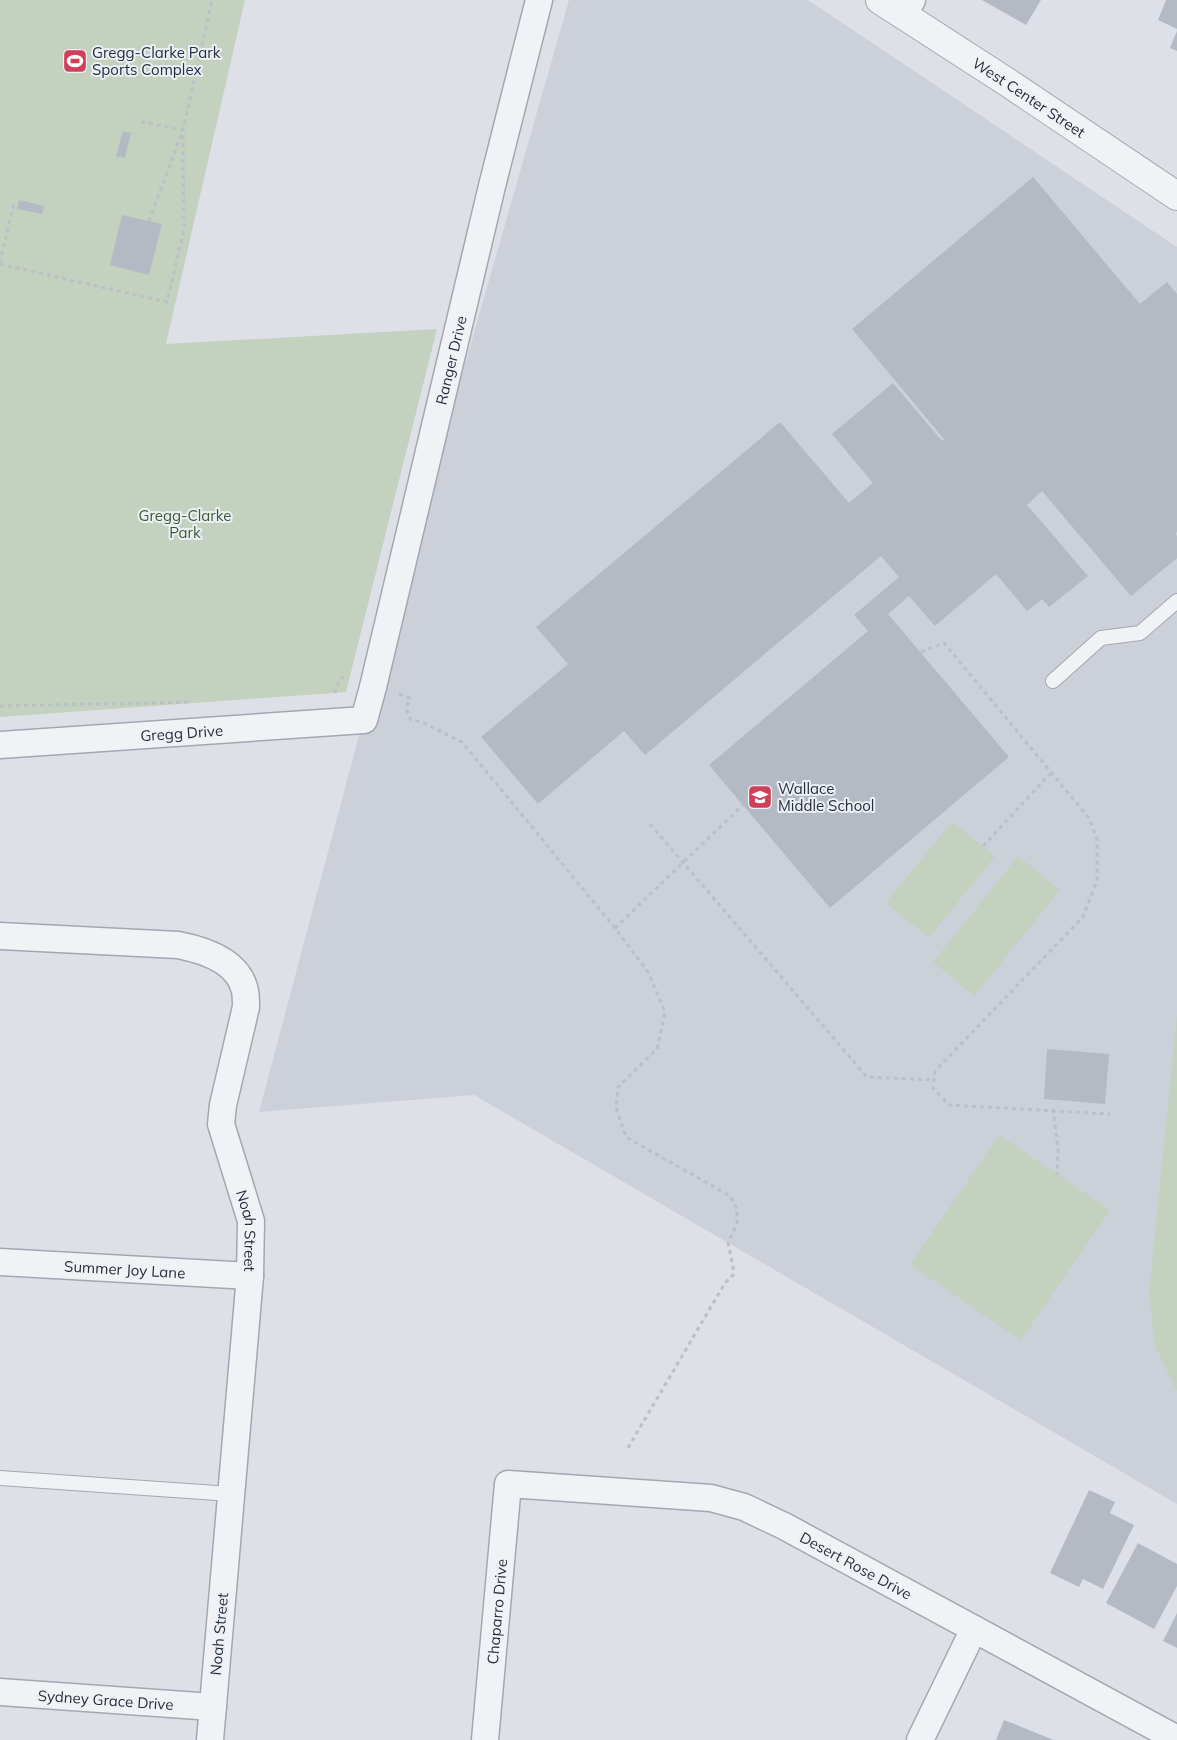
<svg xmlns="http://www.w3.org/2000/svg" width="1177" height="1740" font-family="Mulish,sans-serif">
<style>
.built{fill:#cbd0d9}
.green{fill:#c3d1be}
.building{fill:#b4bac4}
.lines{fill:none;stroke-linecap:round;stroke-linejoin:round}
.service-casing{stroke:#a2a8b1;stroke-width:16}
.minor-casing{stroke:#a2a8b1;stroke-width:29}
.tertiary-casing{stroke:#a2a8b1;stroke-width:30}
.path{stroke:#bbbfc6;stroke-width:3;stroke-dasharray:4 4;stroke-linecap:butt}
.service{stroke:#f0f2f6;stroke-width:14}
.minor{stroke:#f0f2f6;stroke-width:26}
.tertiary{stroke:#f0f2f6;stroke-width:28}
.labels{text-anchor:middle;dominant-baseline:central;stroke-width:4;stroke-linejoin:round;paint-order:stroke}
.poi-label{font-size:15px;fill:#262f3e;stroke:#ecf0f5;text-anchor:start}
.street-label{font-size:15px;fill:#262f3e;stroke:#ecf0f5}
.park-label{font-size:15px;fill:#3b5a34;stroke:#ecf0f5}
</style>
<rect width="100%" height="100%" fill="#dde1e7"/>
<path class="built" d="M569,0H808L1177,247V1504L474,1095L259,1112L358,739Z"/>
<g class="green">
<path d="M0,0H245L166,344L437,329L346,692L0,717Z"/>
<path d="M952,822L995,856L929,938L886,903Z"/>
<path d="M1018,856L1060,890L974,996L933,962Z"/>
<path d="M1177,1015V1391L1155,1346L1149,1295Z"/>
<path d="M999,1135L1110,1210L1021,1340L910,1265Z"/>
</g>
<g class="building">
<path d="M982,0H1041L1026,25Z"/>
<path d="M1166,0H1177V29L1158,20Z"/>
<path d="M1177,31V51L1170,48Z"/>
<path d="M123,131L131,133L125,158L116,156Z"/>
<path d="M1033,177L1140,304L1167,282L1177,294V532L1175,533L1177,536V558L1131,596L1042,491L1027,505L1088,576L1049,607L1042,599L1027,611L996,574L935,626L909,596L888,614L1009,757L830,908L709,765L868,631L854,615L899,577L881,556L645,755L624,731L538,804L481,737L568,664L536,627L780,422L849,503L873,483L832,434L893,383L942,441L944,439L852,329Z"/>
<path d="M19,200L44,206L42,214L17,209Z"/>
<path d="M122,215L162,224L149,275L110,265Z"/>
<path d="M1047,1049L1109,1054L1105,1104L1044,1099Z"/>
<path d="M1089,1490L1115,1502L1110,1513L1134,1525L1103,1589L1083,1579L1079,1587L1050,1573Z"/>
<path d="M1138,1543L1177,1564V1586L1154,1629L1106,1603Z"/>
<path d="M1177,1613V1648L1163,1641Z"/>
<path d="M1004,1720L1054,1740H996Z"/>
</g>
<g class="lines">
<defs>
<g id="service">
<path d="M1053,681L1101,638L1140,633L1177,601"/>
<path d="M0,1478L231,1494"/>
</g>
<g id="minor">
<path d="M903,15L912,0"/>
<path id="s1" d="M0,745L364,720L373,687L492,186L539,0"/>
<path id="s2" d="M0,936L178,945C204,950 239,961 245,991C246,996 246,1002 246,1007L223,1105L221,1124L251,1221L250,1276L210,1740"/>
<path id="s3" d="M0,1262L250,1276"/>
<path id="s4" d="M0,1692L213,1707"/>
<path id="s5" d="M485,1740L508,1484L711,1498L744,1507L784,1526L1177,1739"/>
<path d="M920,1740L974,1629"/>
</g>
<g id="tertiary">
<path id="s6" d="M880,0L1007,82L1177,196"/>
</g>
</defs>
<use href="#service" class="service-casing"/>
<use href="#minor" class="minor-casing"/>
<use href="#tertiary" class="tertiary-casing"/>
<g class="path">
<path d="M149,221L183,130L212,0"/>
<path d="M0,263L14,203"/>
<path d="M0,264L167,302L184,230L183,130L137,121"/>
<path d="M921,652L944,643L1089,818L1097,839V880L1083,917L935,1071L933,1088L949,1105L1110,1114"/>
<path d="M335,693L340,678H347"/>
<path d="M399,694L410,698L406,708L410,719L424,723L462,742L615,928"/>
<path d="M0,706L192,702"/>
<path d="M650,824L867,1077L934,1080"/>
<path d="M983,846L1051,773"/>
<path d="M1053,1109L1058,1149L1057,1175"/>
<path d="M628,1448L725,1283L733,1275V1266L728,1243L737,1224V1209L730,1196L626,1137L616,1108L618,1087L657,1049L665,1012L648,972L615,928L743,805"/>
</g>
<use href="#service" class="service"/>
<use href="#minor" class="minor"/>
<use href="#tertiary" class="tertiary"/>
</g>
<defs>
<symbol id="stadium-square" viewBox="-11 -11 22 22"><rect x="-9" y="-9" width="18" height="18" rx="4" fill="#cf3f57" stroke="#ecf0f5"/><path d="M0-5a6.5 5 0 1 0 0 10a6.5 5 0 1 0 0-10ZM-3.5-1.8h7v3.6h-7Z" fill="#fff"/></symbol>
<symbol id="school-square" viewBox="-11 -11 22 22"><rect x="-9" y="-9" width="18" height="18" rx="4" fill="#cf3f57" stroke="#ecf0f5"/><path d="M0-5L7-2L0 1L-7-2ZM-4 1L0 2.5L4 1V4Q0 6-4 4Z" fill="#fff"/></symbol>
</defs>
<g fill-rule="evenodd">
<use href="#stadium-square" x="61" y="47" width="28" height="28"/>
<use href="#school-square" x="746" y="783" width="28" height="28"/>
</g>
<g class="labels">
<g class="poi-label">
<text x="92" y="52">Gregg-Clarke Park<tspan x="92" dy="17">Sports Complex</tspan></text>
<text x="778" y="788">Wallace<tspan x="778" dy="17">Middle School</tspan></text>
</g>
<g class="street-label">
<text stroke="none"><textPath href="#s6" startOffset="178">West Center Street</textPath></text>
<text stroke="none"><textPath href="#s1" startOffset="735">Ranger Drive</textPath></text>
<text stroke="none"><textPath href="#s1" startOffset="182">Gregg Drive</textPath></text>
<text stroke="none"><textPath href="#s2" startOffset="511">Noah Street</textPath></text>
<text stroke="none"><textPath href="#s3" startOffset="125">Summer Joy Lane</textPath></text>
<text stroke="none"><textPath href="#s5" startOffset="621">Desert Rose Drive</textPath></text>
<text stroke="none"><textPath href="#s5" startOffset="129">Chaparro Drive</textPath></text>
<text transform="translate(219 1634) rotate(-85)">Noah Street</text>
<text stroke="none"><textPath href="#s4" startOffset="106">Sydney Grace Drive</textPath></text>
</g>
<g class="park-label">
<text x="185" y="515">Gregg-Clarke<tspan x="185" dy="17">Park</tspan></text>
</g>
</g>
</svg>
